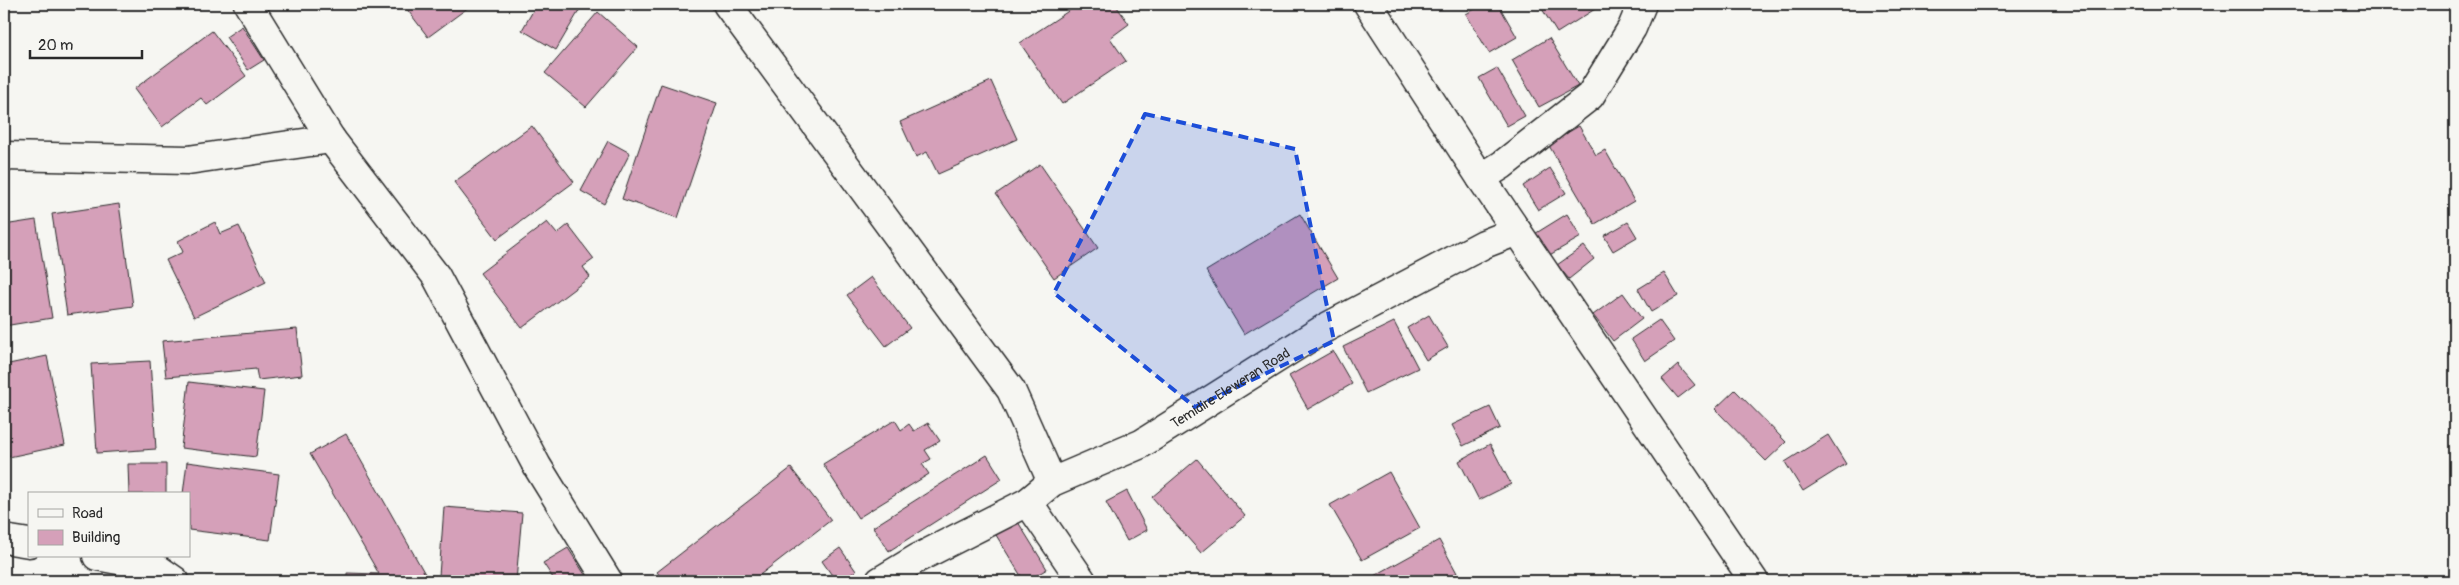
<svg xmlns="http://www.w3.org/2000/svg" width="2459" height="585" font-family="Pangolin,sans-serif">
<style>
.building{fill:#d5a0b9;stroke:#2b2b2b}
.lines{fill:none;stroke-linecap:round;stroke-linejoin:round}
.street-casing{stroke:#2b2b2b;stroke-width:31}
.secondary-casing{stroke:#2b2b2b;stroke-width:31}
.street{stroke:#f6f6f2;stroke-width:28}
.secondary{stroke:#f6f6f2;stroke-width:28}
.marked{fill:#1d4ed8;fill-opacity:0.2;stroke:#1d4ed8;stroke-width:4;stroke-dasharray:10 6;stroke-linejoin:round}
.labels{text-anchor:middle;dominant-baseline:central;stroke-width:4;stroke-linejoin:round;paint-order:stroke}
.street-label{font-size:14px;fill:#2b2b2b;stroke:#f6f6f2}
</style>
<rect width="100%" height="100%" fill="#f6f6f2"/>
<filter id="ink" filterUnits="userSpaceOnUse"><feTurbulence type="fractalNoise" baseFrequency=".02" numOctaves="2"/><feDisplacementMap in="SourceGraphic" scale="10" xChannelSelector="R" yChannelSelector="G"/><feConvolveMatrix kernelMatrix="1 2 1 2 8 2 1 2 1" color-interpolation-filters="sRGB"/></filter>
<g filter="url(#ink)">
<g class="building">
<path d="M403,4H473L428,37Z"/>
<path d="M537,4H583L556,50L522,30Z"/>
<path d="M1079,4H1115L1129,24L1110,38L1126,61L1062,104L1020,43Z"/>
<path d="M1484,4H1498L1517,37L1489,53L1466,14Z"/>
<path d="M1539,4H1603L1557,33Z"/>
<path d="M598,12L638,47L586,107L545,73Z"/>
<path d="M242,26L264,60L248,70L226,37Z"/>
<path d="M212,31L246,76L207,105L201,98L162,127L134,89Z"/>
<path d="M1549,38L1578,86L1539,107L1512,60Z"/>
<path d="M1497,68L1525,116L1507,126L1479,78Z"/>
<path d="M991,81L1017,139L938,174L927,152L916,157L900,122Z"/>
<path d="M661,84L717,103L678,218L622,199Z"/>
<path d="M532,126L574,182L497,239L454,182Z"/>
<path d="M1579,126L1596,155L1605,150L1634,201L1595,224L1548,144Z"/>
<path d="M608,141L630,153L604,204L581,191Z"/>
<path d="M1040,164L1098,248L1054,278L996,194Z"/>
<path d="M1550,168L1566,193L1538,210L1523,186Z"/>
<path d="M119,204L133,306L67,315L52,214Z"/>
<path d="M1300,214L1338,278L1244,334L1206,271Z"/>
<path d="M1567,214L1581,237L1546,257L1533,235Z"/>
<path d="M36,220L52,318L4,326V225Z"/>
<path d="M215,222L220,234L239,226L266,282L194,317L166,260L183,252L178,241Z"/>
<path d="M547,222L557,234L568,225L594,259L583,267L590,277L522,328L480,273Z"/>
<path d="M1628,222L1637,237L1613,251L1604,236Z"/>
<path d="M1584,246L1594,259L1569,279L1557,265Z"/>
<path d="M1664,273L1678,296L1651,312L1638,289Z"/>
<path d="M871,277L910,328L886,346L847,295Z"/>
<path d="M1623,293L1642,319L1613,341L1593,315Z"/>
<path d="M1429,315L1448,347L1426,360L1407,328Z"/>
<path d="M1659,320L1674,341L1645,361L1631,339Z"/>
<path d="M1394,322L1418,368L1366,393L1343,347Z"/>
<path d="M297,329L302,375L258,380L256,369L166,377L162,341Z"/>
<path d="M1333,351L1352,384L1308,409L1289,376Z"/>
<path d="M47,356L65,445L9,457L4,430V365Z"/>
<path d="M150,361L156,449L97,453L91,364Z"/>
<path d="M1678,365L1695,385L1678,398L1662,379Z"/>
<path d="M189,382L264,391L256,457L181,448Z"/>
<path d="M1735,390L1786,442L1766,461L1715,409Z"/>
<path d="M1490,407L1500,428L1463,446L1452,425Z"/>
<path d="M895,420L901,430L909,424L914,431L928,423L940,441L925,450L931,459L922,464L929,474L858,518L823,464Z"/>
<path d="M346,434L429,581H347V573L379,574L310,454Z"/>
<path d="M1828,435L1846,464L1803,491L1785,462Z"/>
<path d="M1490,444L1511,484L1479,500L1459,461Z"/>
<path d="M987,455L1002,479L889,551L873,527Z"/>
<path d="M1197,459L1245,516L1201,553L1152,497Z"/>
<path d="M187,462L279,474L270,540L189,530V494H183Z"/>
<path d="M128,464H166V494H129Z"/>
<path d="M791,468L831,520L752,581H664L657,572Z"/>
<path d="M1389,472L1420,528L1362,560L1330,505Z"/>
<path d="M1127,491L1147,530L1127,541L1106,502Z"/>
<path d="M444,507L522,513L516,581L439,576Z"/>
<path d="M1018,522L1047,569L1027,581H1024L996,535Z"/>
<path d="M1439,540L1457,573L1441,581H1378L1374,576Z"/>
<path d="M568,548L589,581H555L543,563Z"/>
<path d="M840,548L856,571L840,581H836L822,561Z"/>
<path d="M7,578L96,579V581H7Z"/>
</g>
<g class="lines">
<defs>
<g id="street">
<path d="M248,4L331,139L436,276L537,466L608,581"/>
<path d="M727,4L1011,390L1052,482"/>
<path d="M4,156L188,160L331,139"/>
<path d="M1481,178L1502,165L1590,96L1632,28L1642,4"/>
<path d="M4,539L29,543"/>
<path d="M97,556L155,567L175,581"/>
<path d="M880,581L918,558L1028,502"/>
<path id="s1" d="M1082,581L1028,502L1052,482L1141,444L1325,328L1484,244L1517,231"/>
</g>
<path id="secondary" d="M1368,4L1481,178L1754,581"/>
</defs>
<use href="#street" class="street-casing"/>
<use href="#secondary" class="secondary-casing"/>
<use href="#street" class="street"/>
<use href="#secondary" class="secondary"/>
</g>
</g>
<path class="marked" d="M1145,114L1295,149L1334,341L1195,407L1054,293Z"/>
<g class="labels">
<g class="street-label">
<text stroke="none"><textPath href="#s1" startOffset="329">Temidire Eleweran Road</textPath></text>
</g>
</g>
<rect width="2459" height="585" fill="none" stroke="#f6f6f2" stroke-width="20"/>
<rect x="10" y="10" width="2439" height="565" fill="none" stroke="#2b2b2b" stroke-width="2" filter="url(#ink)"/>
<rect x="28" y="492" width="162" height="65" fill="#f6f6f2" stroke="#a5a5a2"/>
<rect x="38" y="509" width="25" height="8" fill="#f6f6f2" stroke="#a5a5a2"/>
<text x="72" y="518" font-size="15" fill="#2b2b2b">Road</text>
<rect x="38" y="530" width="25" height="15" fill="#d5a0b9" stroke="#a5a5a2"/>
<text x="72" y="542" font-size="15" fill="#2b2b2b">Building</text>
<path d="M30 50v8h112v-8" fill="none" stroke="#2b2b2b" stroke-width="2.5"/>
<text x="38" y="50" font-size="15" fill="#2b2b2b" stroke="#f6f6f2" stroke-width="4" paint-order="stroke">20 m</text>
</svg>
